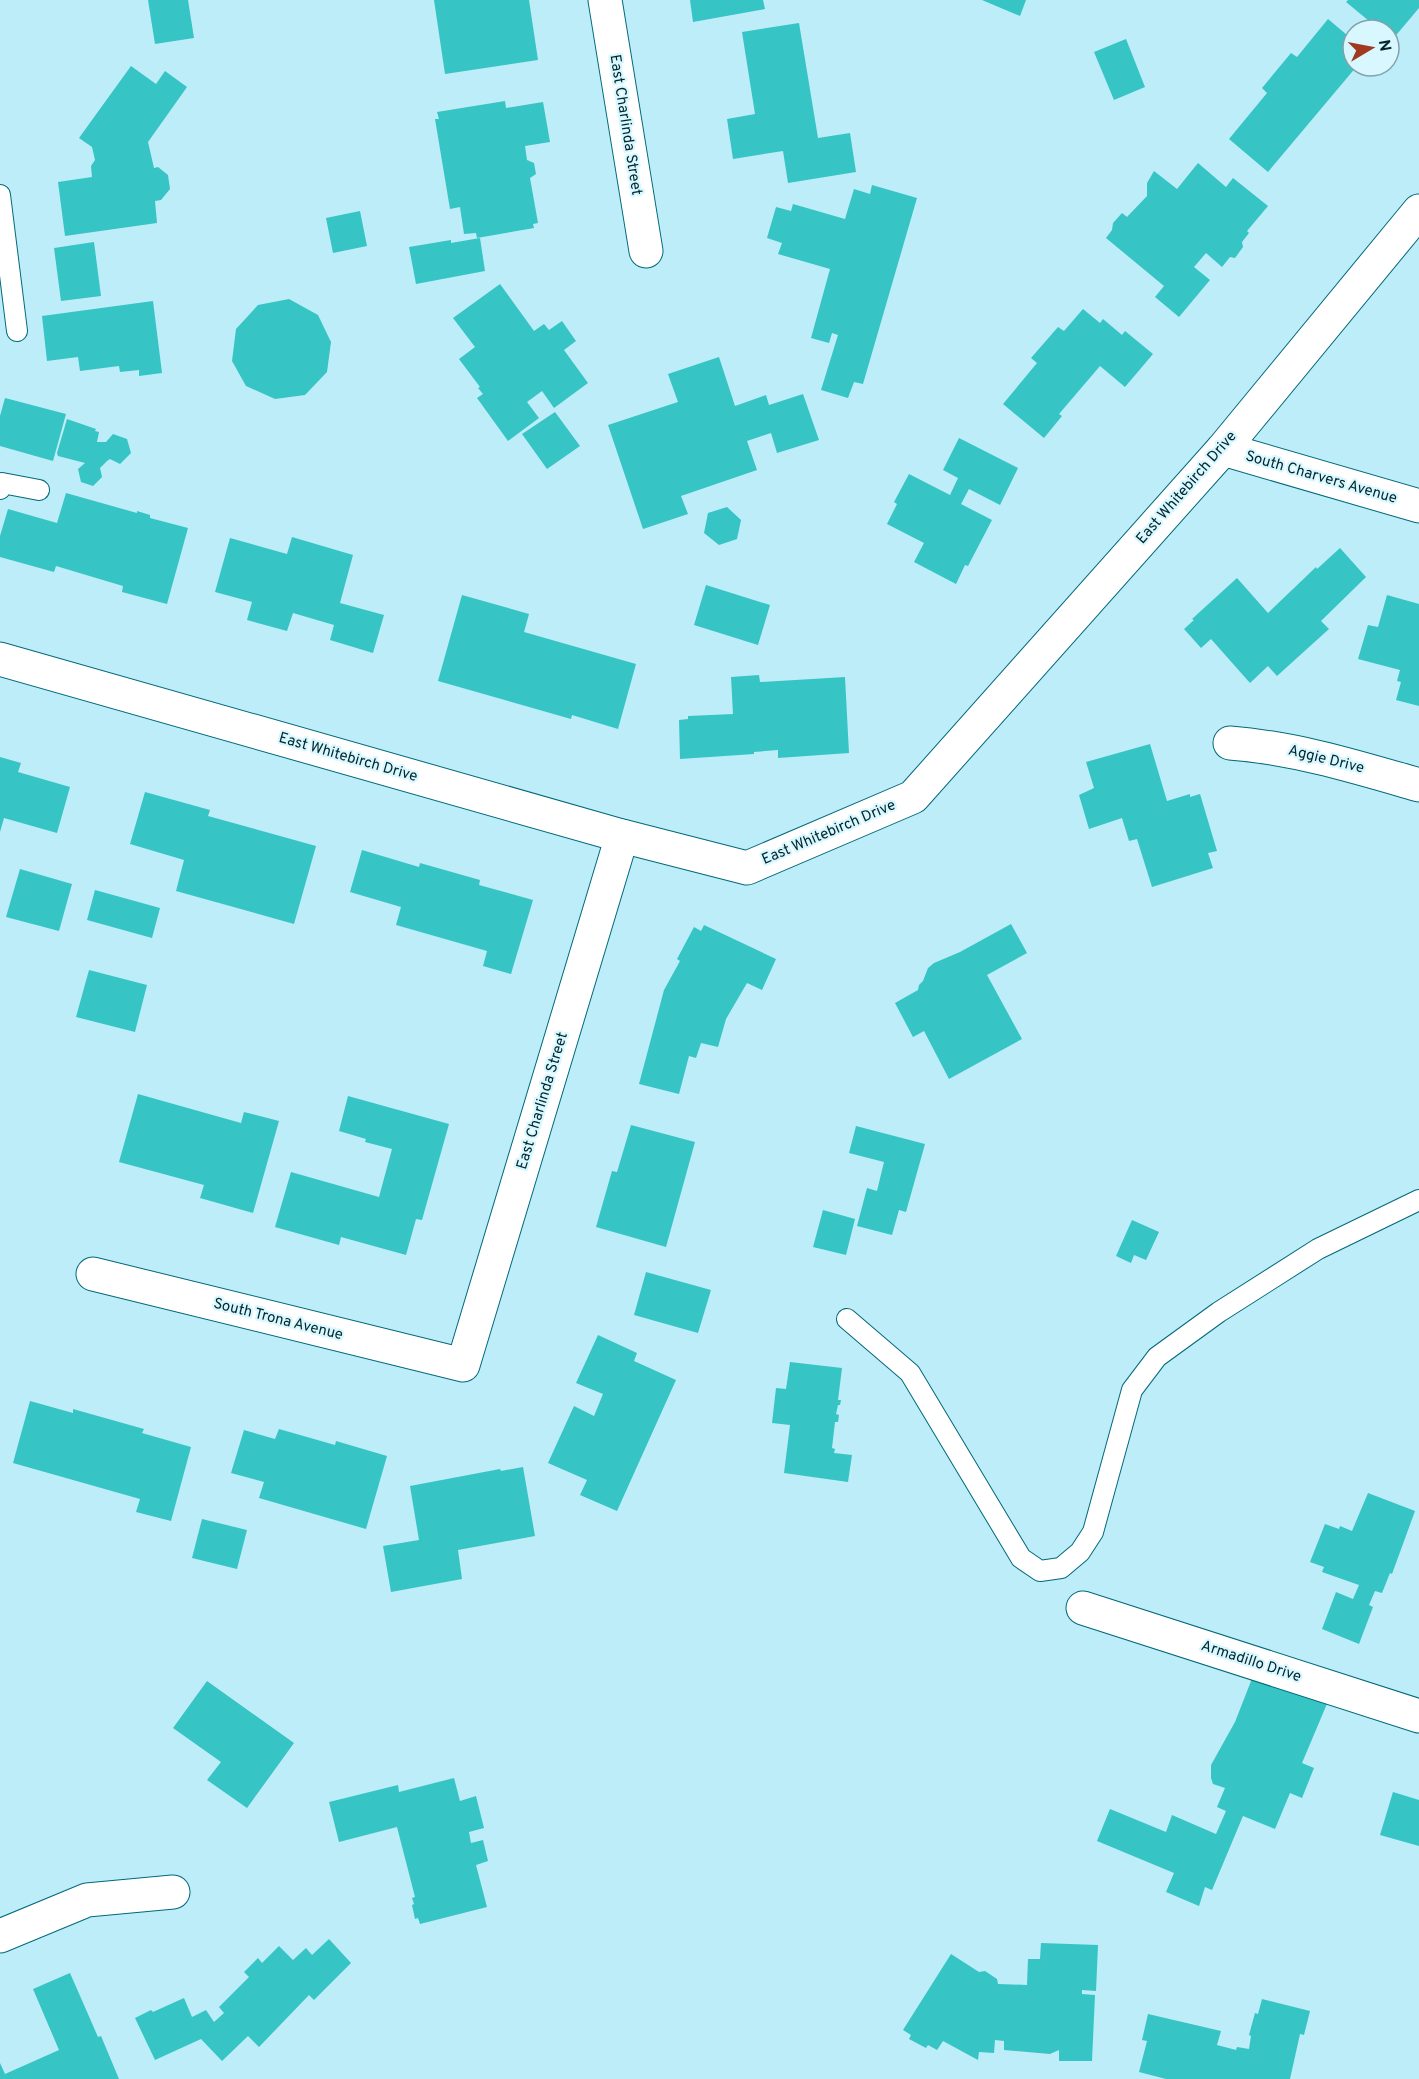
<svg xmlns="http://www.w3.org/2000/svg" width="1419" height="2079" font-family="Overpass,sans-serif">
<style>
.building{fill:#37c4c4}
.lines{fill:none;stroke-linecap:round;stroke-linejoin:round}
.lane-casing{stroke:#00697b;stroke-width:22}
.street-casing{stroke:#00697b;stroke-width:35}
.lane{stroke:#fff;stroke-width:20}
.street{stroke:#fff;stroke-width:33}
.labels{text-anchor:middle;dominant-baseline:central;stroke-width:4.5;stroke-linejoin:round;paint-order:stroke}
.street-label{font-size:15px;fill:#01262d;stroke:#d8f7ff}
</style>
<rect width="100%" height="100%" fill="#bdedf8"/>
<g class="building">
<path d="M148,0H188L194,38L155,44Z"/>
<path d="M434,0H529L538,60L445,74Z"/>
<path d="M690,0H763L765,9L693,22Z"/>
<path d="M982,0H1026L1020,16Z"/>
<path d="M1348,0H1419V8L1392,40L1389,38V30H1380L1346,2Z"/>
<path d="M1328,19L1353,40V66H1357L1268,172L1229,139L1267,93L1262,88L1291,53L1297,57Z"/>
<path d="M799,23L818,138L850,133L856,172L788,183L783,151L733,159L727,119L755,114L742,32Z"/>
<path d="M1126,39L1145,87L1114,100L1094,52Z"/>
<path d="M131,66L156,84L165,71L187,87L148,142L154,168L158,167L168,175L170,189L161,200L155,201L157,223L65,236L58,182L92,177L91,166L95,160L92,147L79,138Z"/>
<path d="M505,101L506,108L543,102L550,142L525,146L527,160L534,163L536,174L530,178L538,223L533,224L534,228L477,238L476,233L464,234L460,207L450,209L435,119H439L437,112Z"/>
<path d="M1198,163L1226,187L1233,178L1268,206L1247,231L1249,233L1242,242L1243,247L1235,258L1230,257L1222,267L1206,253L1194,267L1210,280L1179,317L1155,297L1164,286L1106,238L1112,230L1113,223L1122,213L1127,217L1147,196V183L1154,171L1177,189Z"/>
<path d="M872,185L917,198L863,384L854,382L848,398L821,390L838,335L832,333L829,343L811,338L830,269L778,254L782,243L767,238L776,207L791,211L793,204L845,219L854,189L870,194Z"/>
<path d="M360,211L367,246L333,253L326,218Z"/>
<path d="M480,238L485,271L416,284L409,247L451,240V243Z"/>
<path d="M94,242L101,296L61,301L54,248Z"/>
<path d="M500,284L534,331L544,324L549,330L562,321L576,341L564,350L588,383L554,408L542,391L527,402L539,418L508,441L477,398L483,394L478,388L480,387L459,359L475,347L453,318Z"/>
<path d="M289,299L318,315L331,342L327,372L305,395L275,399L246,386L232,361L236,329L258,305Z"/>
<path d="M153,301L162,373L139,376V370L120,372L119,366L80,371L78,357L47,361L42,316Z"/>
<path d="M1083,309L1100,323L1103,319L1122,335L1125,331L1153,354L1125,387L1100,366L1059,414L1062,416L1044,438L1003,404L1037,363L1031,358L1058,327L1064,331Z"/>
<path d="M719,357L735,406L766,395L769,405L803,394L819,440L777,453L771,433L747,441L757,470L681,496L688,514L643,529L608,425L678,402L668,374Z"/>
<path d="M5,398L66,414L53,461L0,446V416Z"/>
<path d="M555,412L580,446L547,469L522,434Z"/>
<path d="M67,419L96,429L95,431L99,432L97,442H106L113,434L127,439L131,453L120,464L110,459L107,461L100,468L102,477L93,486L81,482L78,469L85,463L58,456L57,453Z"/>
<path d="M959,438L1018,468L1000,505L969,489L961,504L992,520L968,566L965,565L956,584L914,562L924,543L887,524L897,504L894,502L909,474L950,495L958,478L943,470Z"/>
<path d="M66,493L137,513V511L150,515V518L188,528L167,604L122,592L123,586L56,566L54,572L0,557V536L8,509L57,523Z"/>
<path d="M727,507L741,520L737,539L719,545L704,533L708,513Z"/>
<path d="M292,537L353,555L340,603L384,615L373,653L330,640L334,625L293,613L287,631L247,620L252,602L215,592L230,538L287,554Z"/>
<path d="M1340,548L1366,577L1321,621L1329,629L1277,676L1268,666L1250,683L1211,639L1201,648L1184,629L1194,620L1192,619L1237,578L1268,613L1316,567L1317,569Z"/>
<path d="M706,585L770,605L758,645L694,625Z"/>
<path d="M462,595L529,614L524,632L636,664L618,729L572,715L571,719L438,681Z"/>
<path d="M1387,595L1419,604V706L1396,700L1401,682L1397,681L1400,670L1358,659L1368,625L1378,627Z"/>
<path d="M759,675L760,682L845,677L849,753L778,758V750L754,752V754L680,759L679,720L688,719V716L733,714L731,677Z"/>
<path d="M1150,744L1167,801L1190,794V797L1200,794L1217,851L1208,853L1213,868L1152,887L1137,839L1129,841L1122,818L1089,829L1079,795L1094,788L1086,762Z"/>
<path d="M0,757L21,763L18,772L70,787L57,833L4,818L0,832Z"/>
<path d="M145,792L210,810L208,816L316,846L294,924L176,891L184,860L130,844Z"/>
<path d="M362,850L419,867L420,863L480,880L479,885L533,900L511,974L483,966L487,951L396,925L401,907L350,892Z"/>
<path d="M20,869L72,884L59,931L6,917Z"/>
<path d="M95,890L160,908L152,938L87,920Z"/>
<path d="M1011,924L1027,953L987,975L1022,1039L949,1079L924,1031L913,1037L895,1003L918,990L919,985L923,981L928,968L934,963L960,952Z"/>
<path d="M704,925L776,959L762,990L747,983L726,1019L718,1047L701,1043L696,1058L689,1056L679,1094L639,1084L664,990L680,961L677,959L694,927L701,931Z"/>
<path d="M89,970L147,985L135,1032L76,1017Z"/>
<path d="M138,1094L241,1123L244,1112L279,1121L253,1213L200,1198L204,1185L119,1162Z"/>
<path d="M348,1096L449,1124L422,1220L416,1219L406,1255L341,1237L339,1245L275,1227L291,1172L379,1197L392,1149L365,1142L366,1139L339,1131Z"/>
<path d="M631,1125L695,1142L666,1247L596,1227L612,1171L617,1172Z"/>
<path d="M856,1126L925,1144L906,1212L899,1210L892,1235L857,1226L867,1188L877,1191L884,1162L849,1153Z"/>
<path d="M823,1210L855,1219L846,1255L813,1247Z"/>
<path d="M1132,1220L1159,1232L1146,1260L1134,1255L1131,1263L1116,1256Z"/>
<path d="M646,1272L711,1290L698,1333L634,1315Z"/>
<path d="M598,1335L637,1353L634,1361L676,1380L617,1511L580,1495L587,1480L548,1463L574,1406L594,1416L603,1394L576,1383Z"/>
<path d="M790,1362L842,1368L838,1400H841L840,1405H838L836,1414L839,1415L838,1422H835L832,1448L835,1449L834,1453L852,1455L848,1482L784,1473L790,1425L772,1423L776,1388L786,1389Z"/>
<path d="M30,1401L73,1413V1409L144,1429L142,1433L191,1447L171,1521L136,1512L140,1499L13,1463Z"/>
<path d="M279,1429L335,1445L336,1441L387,1456L366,1529L259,1498L264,1482L231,1473L244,1430L275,1439Z"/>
<path d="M523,1467L535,1536L458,1550L462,1579L391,1592L383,1546L419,1540L410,1486L500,1469L501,1471Z"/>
<path d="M1368,1493L1415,1511L1392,1574L1390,1573L1382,1593L1375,1591L1369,1605L1373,1607L1359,1644L1322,1629L1336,1592L1353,1599L1359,1585L1322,1572L1324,1567L1310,1562L1325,1524L1339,1529L1340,1526L1352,1531Z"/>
<path d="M202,1519L247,1530L237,1569L192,1558Z"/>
<path d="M1253,1676L1329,1699L1302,1763L1314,1768L1302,1798L1290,1793L1275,1829L1243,1816L1212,1890L1205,1887L1199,1906L1166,1892L1174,1873L1097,1841L1110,1809L1166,1832L1172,1815L1216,1834L1226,1811L1217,1807L1225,1788L1213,1784L1211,1778V1765L1235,1722Z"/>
<path d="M207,1681L294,1743L247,1808L207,1780L221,1762L173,1728Z"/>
<path d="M454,1778L460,1801L476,1796L484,1828L469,1832L471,1843L483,1840L488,1861L476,1865L487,1907L420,1924L418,1918L415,1919L412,1905L414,1904L412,1898L415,1897L397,1827L339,1842L329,1802L398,1785L399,1792Z"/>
<path d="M1393,1792L1419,1800V1846L1380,1835Z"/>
<path d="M329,1939L351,1963L314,2000L309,1995L259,2047L248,2036L222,2061L201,2039L155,2060L135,2018L151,2010L153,2012L184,1998L192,2017L206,2010L214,2022L224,2013L219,2007L249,1977L244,1972L258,1958L262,1963L279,1946L293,1960L306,1948L312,1955Z"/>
<path d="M1041,1943L1098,1945L1096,1991L1082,1990V1994L1095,1995L1092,2061H1059V2050L1050,2054L1004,2050V2041L995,2040L994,2053L979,2052L978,2060L943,2041L937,2050L928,2045L926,2048L909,2039L911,2035L903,2030L951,1954L979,1972L985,1971L997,1979L998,1984L1027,1985L1028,1959H1040Z"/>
<path d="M70,1973L98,2037L101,2036L119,2079H0V2063L5,2074L59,2050L33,1989Z"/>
<path d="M1262,1999L1310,2011L1304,2035L1300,2034L1290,2079H1166L1139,2072L1147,2041L1142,2040L1148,2014L1221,2031L1217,2045L1236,2050L1237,2047L1249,2049L1251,2036L1249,2035L1255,2013L1258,2014Z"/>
</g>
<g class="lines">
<defs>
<g id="lane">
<path d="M0,195L17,331"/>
<path d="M0,489L2,483L39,490"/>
<path d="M847,1319L910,1373L1021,1558L1040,1571L1061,1568L1080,1552L1093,1532L1132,1390L1157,1357L1219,1312L1318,1249L1419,1200"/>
</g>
<g id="street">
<path d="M605,0L646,251"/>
<path d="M1223,449L1419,506"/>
<path d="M0,659L622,836L747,868L913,797L1223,449L1419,211"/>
<path d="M1230,743C1295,748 1357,767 1419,785"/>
<path d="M93,1274L463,1365L622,836"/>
<path d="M1083,1608L1419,1716"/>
<path d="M0,1936L87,1900L173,1892"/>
</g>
</defs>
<use href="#lane" class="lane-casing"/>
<use href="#street" class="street-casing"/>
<use href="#lane" class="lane"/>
<use href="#street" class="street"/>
</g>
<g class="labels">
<g class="street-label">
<text transform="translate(625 125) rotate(81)">East Charlinda Street</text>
<text transform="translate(1321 478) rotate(16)">South Charvers Avenue</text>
<text transform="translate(1187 488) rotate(-49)">East Whitebirch Drive</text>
<text transform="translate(348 758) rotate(16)">East Whitebirch Drive</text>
<text transform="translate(1326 760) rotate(14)">Aggie Drive</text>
<text transform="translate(829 833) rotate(-23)">East Whitebirch Drive</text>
<text transform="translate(543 1101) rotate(-73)">East Charlinda Street</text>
<text transform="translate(278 1320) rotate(14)">South Trona Avenue</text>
<text transform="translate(1251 1662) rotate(18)">Armadillo Drive</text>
</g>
</g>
<g transform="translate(1371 48) rotate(80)"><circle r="28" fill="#d8f7ff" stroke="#82a3ab" stroke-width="1.5"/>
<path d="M0-4.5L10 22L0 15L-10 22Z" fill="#a1381f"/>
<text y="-9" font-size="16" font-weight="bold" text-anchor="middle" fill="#01262d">N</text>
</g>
</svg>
